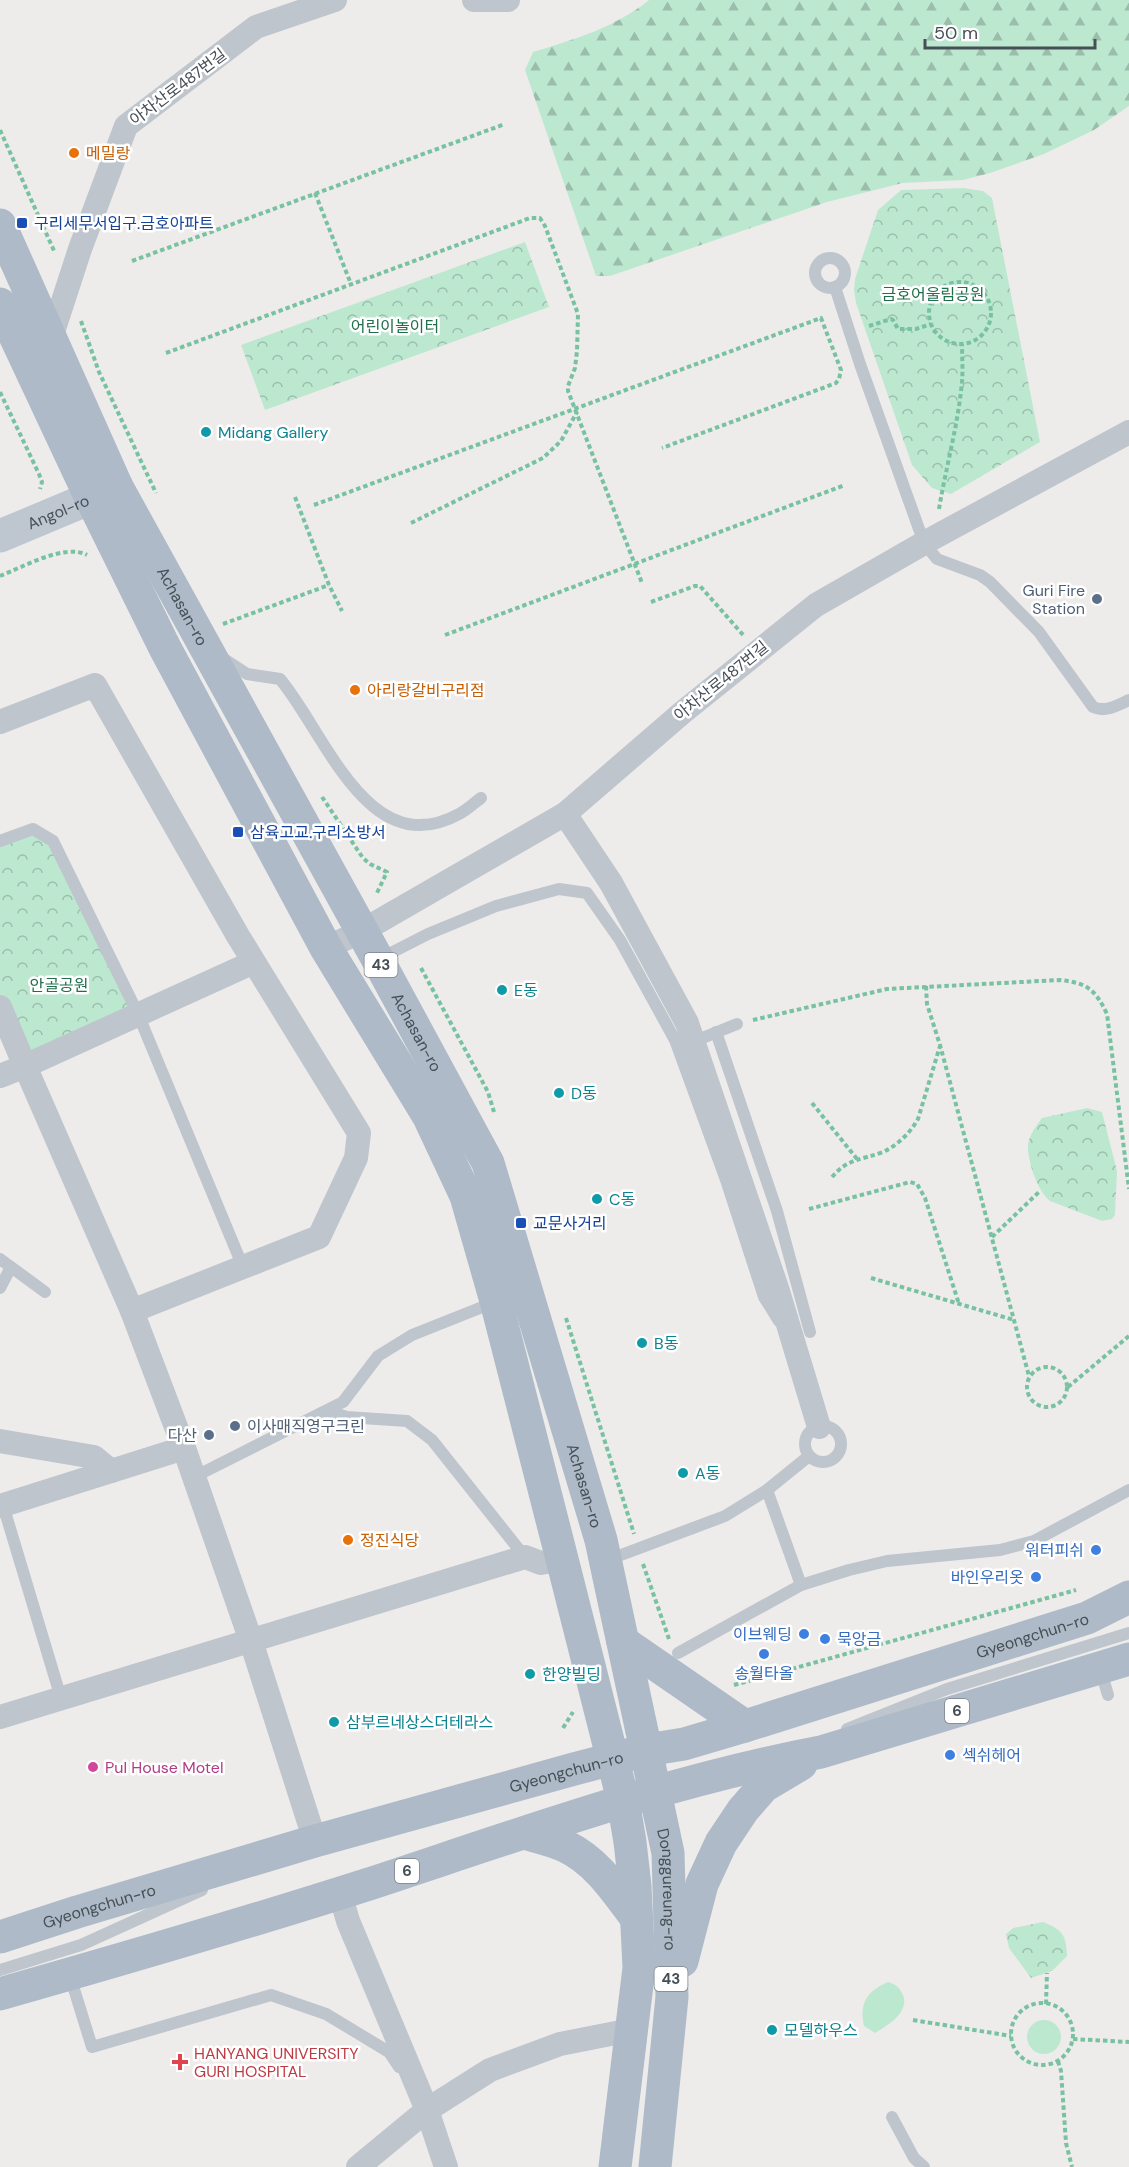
<svg xmlns="http://www.w3.org/2000/svg" width="1129" height="2167" font-family="'DM Sans','Noto Sans KR',sans-serif">
<style>
.grass{fill:#bde8d0}
.forest{fill:url(#forest-firs)}
.park{fill:url(#park-crowns)}
.lines{fill:none;stroke-linecap:round;stroke-linejoin:round}
.path{stroke:#79c2a1;stroke-width:4;stroke-dasharray:4.5 3;stroke-linecap:butt}
.lane{stroke:#bec5cc;stroke-width:12}
.street{stroke:#bec5cc;stroke-width:24}
.secondary{stroke:#bec6d0;stroke-width:33}
.primary{stroke:#aebac8;stroke-width:33}
.food-dot{fill:#e8710a;stroke:#fff;stroke-width:2}
.transit-dot{fill:#1a4fb4;stroke:#fff;stroke-width:2}
.culture-dot{fill:#0f9aa8;stroke:#fff;stroke-width:2}
.service-dot{fill:#5c6f8a;stroke:#fff;stroke-width:2}
.shop-dot{fill:#3f7fe0;stroke:#fff;stroke-width:2}
.hotel-dot{fill:#d1479c;stroke:#fff;stroke-width:2}
.health-dot{fill:#e0444e;stroke:#fff;stroke-width:2}
.labels{text-anchor:middle;dominant-baseline:central;stroke-width:5;stroke-linejoin:round;paint-order:stroke}
.shield{fill:#fff;stroke:#7e8389;stroke-width:1.5}
.shield-label{font-size:15px;font-weight:bold;fill:#464e56}
.street-label{font-size:16px;fill:#464e56;stroke:#fff}
.food-label{font-size:16px;fill:#c56008;stroke:#fff;text-anchor:start}
.transit-label{font-size:16px;fill:#164399;stroke:#fff;text-anchor:start}
.park-label{font-size:16px;fill:#206f4b;stroke:#fff}
.culture-label{font-size:16px;fill:#0d838f;stroke:#fff;text-anchor:start}
.service-label{font-size:16px;fill:#4e5e75;stroke:#fff;text-anchor:end}
.shop-label{font-size:16px;fill:#366cbe;stroke:#fff;text-anchor:end}
.hotel-label{font-size:16px;fill:#b23c85;stroke:#fff;text-anchor:start}
.health-label{font-size:16px;fill:#be3a42;stroke:#fff;text-anchor:start}
</style>
<defs>
<pattern id="forest-firs" width="22" height="20" patternUnits="userSpaceOnUse" patternTransform="scale(1.5)"><rect width="22" height="20" fill="#bde8d0"/><path d="M5 1l3.5 6h-7zM16 11l3.5 6h-7z" fill="#9bbeac"/></pattern>
<pattern id="park-crowns" width="20" height="18" patternUnits="userSpaceOnUse" patternTransform="scale(1.5)"><rect width="20" height="18" fill="#bde8d0"/><path d="M2 6a3 3 0 1 1 6 0M12 15a3 3 0 1 1 6 0" fill="none" stroke="#9bbeac"/></pattern>
</defs>
<rect width="100%" height="100%" fill="#eeeceb"/>
<g class="grass">
<path d="M888,1982C895,1984 899,1987 902,1993C912,2011 887,2026 875,2033L864,2026C859,2003 867,1991 888,1982Z"/>
<circle cx="1044" cy="2037" r="17"/>
</g>
<path class="forest" d="M649,0H1129V106L1094,130L1044,154L990,173L963,180L903,183L827,202L610,276H596L525,70L533,52C573,40 616,27 649,0Z"/>
<g class="park">
<path d="M964,188L983,191L992,198L1040,442L951,494L932,488L912,465L856,303L854,290L855,279L878,210L901,190Z"/>
<path d="M525,242L549,307L265,410L241,345Z"/>
<path d="M33,829L53,841L138,1014L25,1066L0,1007V841Z"/>
<path d="M1087,1108L1102,1112L1117,1171L1115,1215L1112,1219L1102,1221L1050,1201C1037,1191 1027,1160 1028,1144C1030,1134 1036,1126 1042,1118Z"/>
<path d="M1043,1922C1063,1930 1066,1935 1067,1956L1052,1971L1031,1978L1009,1948L1006,1934L1013,1928Z"/>
</g>
<g class="lines">
<g class="path">
<path d="M0,130L55,253"/>
<path d="M315,193L351,284"/>
<path d="M132,261L505,124"/>
<circle cx="960" cy="313" r="31"/>
<path d="M81,321L99,372L156,493"/>
<path d="M869,326L891,319L893,320L898,329H916L931,324"/>
<path d="M166,353L530,218H540L545,226L578,314L577,351L575,368L568,386V391L642,583"/>
<path d="M0,392L39,474L42,482L40,489"/>
<path d="M295,497L329,585L342,611"/>
<path d="M314,505L821,318L841,370L839,379L836,383L662,448"/>
<path d="M939,509C946,467 958,425 962,382C963,370 962,357 962,344"/>
<path d="M411,523L543,458L561,441L577,412"/>
<path d="M0,576C23,567 65,543 87,555"/>
<path d="M651,602L695,586H700L744,636"/>
<path d="M223,624L329,585"/>
<path d="M445,635L845,485"/>
<path d="M322,797L363,858L370,864L387,872L376,895"/>
<path d="M421,968L488,1092L494,1112"/>
<path d="M926,986L927,1004L940,1045L1029,1376"/>
<path d="M753,1020L887,989L1060,980C1087,983 1095,989 1107,1014L1129,1189"/>
<path d="M812,1103L857,1159"/>
<path d="M832,1177C848,1158 862,1160 883,1152C898,1145 910,1133 918,1119L940,1046"/>
<path d="M809,1209L910,1182L917,1184L925,1198L959,1304"/>
<path d="M992,1237L1040,1191"/>
<path d="M871,1278L1014,1320"/>
<path d="M566,1318L634,1534"/>
<circle cx="1047" cy="1387" r="20"/>
<path d="M1068,1387L1129,1336"/>
<path d="M643,1564L669,1639"/>
<path d="M734,1685L1076,1590"/>
<path d="M563,1728L573,1712"/>
<circle cx="1042" cy="2034" r="31"/>
<path d="M1046,2004L1047,1973"/>
<path d="M913,2020L1011,2036"/>
<path d="M1073,2039L1129,2042"/>
<path d="M1058,2061L1061,2071L1066,2143L1072,2167"/>
</g>
<g class="lane">
<circle cx="830" cy="273" r="15"/>
<path d="M835,287L860,364L924,543L937,559L980,575L990,582L1039,632L1093,707C1105,713 1118,705 1129,700"/>
<path d="M221,657L247,674L280,679C325,732 368,864 459,814C467,810 474,803 481,798"/>
<path d="M0,841L33,829L53,841L138,1014L243,1267"/>
<path d="M379,959L428,934L496,906L559,889L587,893L620,940L675,1040L726,1180L764,1297L779,1321"/>
<path d="M716,1032L777,1211L810,1332"/>
<path d="M690,1043L737,1024"/>
<path d="M0,1259L11,1267L0,1288"/>
<path d="M11,1267L45,1292"/>
<path d="M327,1411L347,1417L407,1421L432,1440L525,1557"/>
<circle cx="823" cy="1444" r="18"/>
<path d="M194,1477L343,1402L378,1356L412,1335L495,1302"/>
<path d="M767,1490L809,1456"/>
<path d="M3,1505L61,1698"/>
<path d="M605,1561L725,1516L767,1490L801,1585"/>
<path d="M678,1653L801,1585L849,1570L887,1561L1000,1550L1034,1541L1129,1490"/>
<path d="M1100,1668L1108,1695"/>
<path d="M847,1729L947,1689L1129,1633"/>
<path d="M0,1970L81,1945L202,1890"/>
<path d="M74,1989L92,2047L271,1995L326,2014L389,2052L399,2067"/>
<path d="M892,2117L914,2158L924,2167"/>
</g>
<g class="street">
<path d="M474,0H508"/>
<path d="M51,338L80,249L126,126L256,27L335,0"/>
<path d="M0,722L95,685L238,936L254,962L359,1133L356,1158L319,1237L132,1311L25,1066L254,962"/>
<path d="M565,814L611,883L687,1023L777,1288L819,1427"/>
<path d="M326,948L362,931L565,814L683,712L816,605L924,543L1129,432"/>
<path d="M0,1007L25,1066L0,1076"/>
<path d="M132,1311L184,1448L251,1641L315,1841"/>
<path d="M0,1441L94,1457L111,1471"/>
<path d="M0,1506L184,1448"/>
<path d="M0,1717L525,1557L541,1563L562,1559"/>
<path d="M340,1893L348,1921L427,2110L446,2167"/>
<path d="M358,2167L427,2110L490,2070L560,2044L631,2030"/>
</g>
<path class="secondary" id="s1" d="M0,536L117,487"/>
<g class="primary">
<path id="s2" d="M0,225L117,487L378,960L488,1163L601,1540L668,1853L672,1997L655,2167"/>
<path d="M0,304L91,498L165,648L326,948L429,1117L466,1196L496,1301L562,1559L623,1800L630,1842L635,1886L639,1968L615,2167"/>
<path d="M623,1642L745,1726"/>
<path d="M524,1833C538,1837 552,1840 565,1846C597,1861 616,1891 637,1919"/>
<path id="s3" d="M0,1937L77,1912L315,1841L574,1769L647,1750L684,1744L745,1726L1087,1618L1129,1597"/>
<path d="M682,1961L702,1884L721,1843L743,1810L764,1786L801,1764"/>
<path d="M0,1994C123,1959 247,1923 369,1884C518,1835 667,1781 821,1752L1129,1659"/>
</g>
</g>
<g class="food-dot">
<circle cx="74" cy="153" r="6"/>
<circle cx="355" cy="690" r="6"/>
<circle cx="348" cy="1540" r="6"/>
</g>
<g class="transit-dot">
<rect x="16" y="217" width="12" height="12" rx="3"/>
<rect x="232" y="826" width="12" height="12" rx="3"/>
<rect x="515" y="1217" width="12" height="12" rx="3"/>
</g>
<g class="culture-dot">
<circle cx="206" cy="432" r="6"/>
<circle cx="502" cy="990" r="6"/>
<circle cx="559" cy="1093" r="6"/>
<circle cx="597" cy="1199" r="6"/>
<circle cx="642" cy="1343" r="6"/>
<circle cx="683" cy="1473" r="6"/>
<circle cx="530" cy="1674" r="6"/>
<circle cx="334" cy="1722" r="6"/>
<circle cx="772" cy="2030" r="6"/>
</g>
<g class="service-dot">
<circle cx="1097" cy="599" r="6"/>
<circle cx="235" cy="1426" r="6"/>
<circle cx="209" cy="1435" r="6"/>
</g>
<g class="shop-dot">
<circle cx="1096" cy="1550" r="6"/>
<circle cx="1036" cy="1577" r="6"/>
<circle cx="804" cy="1634" r="6"/>
<circle cx="825" cy="1639" r="6"/>
<circle cx="764" cy="1654" r="6"/>
<circle cx="950" cy="1755" r="6"/>
</g>
<circle class="hotel-dot" cx="93" cy="1767" r="6"/>
<path class="health-dot" d="M177 2053h6v6h6v6h-6v6h-6v-6h-6v-6h6z"/>
<g class="labels">
<g class="shield">
<rect x="364.5" y="953" width="33" height="24" rx="4.5"/>
<rect x="945" y="1699" width="24" height="24" rx="4.5"/>
<rect x="395" y="1859" width="24" height="24" rx="4.5"/>
<rect x="654.5" y="1967" width="33" height="24" rx="4.5"/>
</g>
<g class="shield-label">
<text x="381" y="965">43</text>
<text x="957" y="1711">6</text>
<text x="407" y="1871">6</text>
<text x="671" y="1979">43</text>
</g>
<g class="street-label">
<text transform="translate(178 87) rotate(-37)">아차산로487번길</text>
<text stroke="none"><textPath href="#s1" startOffset="63">Angol-ro</textPath></text>
<text stroke="none"><textPath href="#s2" startOffset="423">Achasan-ro</textPath></text>
<text transform="translate(721 681) rotate(-39)">아차산로487번길</text>
<text stroke="none"><textPath href="#s2" startOffset="909">Achasan-ro</textPath></text>
<text stroke="none"><textPath href="#s2" startOffset="1395">Achasan-ro</textPath></text>
<text stroke="none"><textPath href="#s3" startOffset="1076">Gyeongchun-ro</textPath></text>
<text stroke="none"><textPath href="#s3" startOffset="590">Gyeongchun-ro</textPath></text>
<text stroke="none"><textPath href="#s2" startOffset="1808">Donggureung-ro</textPath></text>
<text stroke="none"><textPath href="#s3" startOffset="104">Gyeongchun-ro</textPath></text>
</g>
<g class="food-label">
<text x="86" y="153">메밀랑</text>
<text x="367" y="690">아리랑갈비구리점</text>
<text x="360" y="1540">정진식당</text>
</g>
<g class="transit-label">
<text x="34" y="223">구리세무서입구.금호아파트</text>
<text x="250" y="832">삼육고교.구리소방서</text>
<text x="533" y="1223">교문사거리</text>
</g>
<g class="park-label">
<text x="933" y="294">금호어울림공원</text>
<text x="395" y="326">어린이놀이터</text>
<text x="59" y="985">안골공원</text>
</g>
<g class="culture-label">
<text x="218" y="432">Midang Gallery</text>
<text x="514" y="990">E동</text>
<text x="571" y="1093">D동</text>
<text x="609" y="1199">C동</text>
<text x="654" y="1343">B동</text>
<text x="695" y="1473">A동</text>
<text x="542" y="1674">한양빌딩</text>
<text x="346" y="1722">삼부르네상스더테라스</text>
<text x="784" y="2030">모델하우스</text>
</g>
<g class="service-label">
<text x="1085" y="590">Guri Fire<tspan x="1085" dy="18">Station</tspan></text>
<text x="247" y="1426" text-anchor="start">이사매직영구크린</text>
<text x="197" y="1435">다산</text>
</g>
<g class="shop-label">
<text x="1084" y="1550">워터피쉬</text>
<text x="1024" y="1577">바인우리옷</text>
<text x="792" y="1634">이브웨딩</text>
<text x="837" y="1639" text-anchor="start">묵앙금</text>
<text x="764" y="1673" text-anchor="middle">송월타올</text>
<text x="962" y="1755" text-anchor="start">섹쉬헤어</text>
</g>
<g class="hotel-label">
<text x="105" y="1767">Pul House Motel</text>
</g>
<g class="health-label">
<text x="194" y="2053">HANYANG UNIVERSITY<tspan x="194" dy="18">GURI HOSPITAL</tspan></text>
</g>
</g>
<path d="M925 39v9h170v-9" fill="none" stroke="#464e56" stroke-width="3"/>
<text x="934" y="39" font-size="18" fill="#464e56" stroke="#ffffff" stroke-width="4.5" paint-order="stroke">50 m</text>
</svg>
